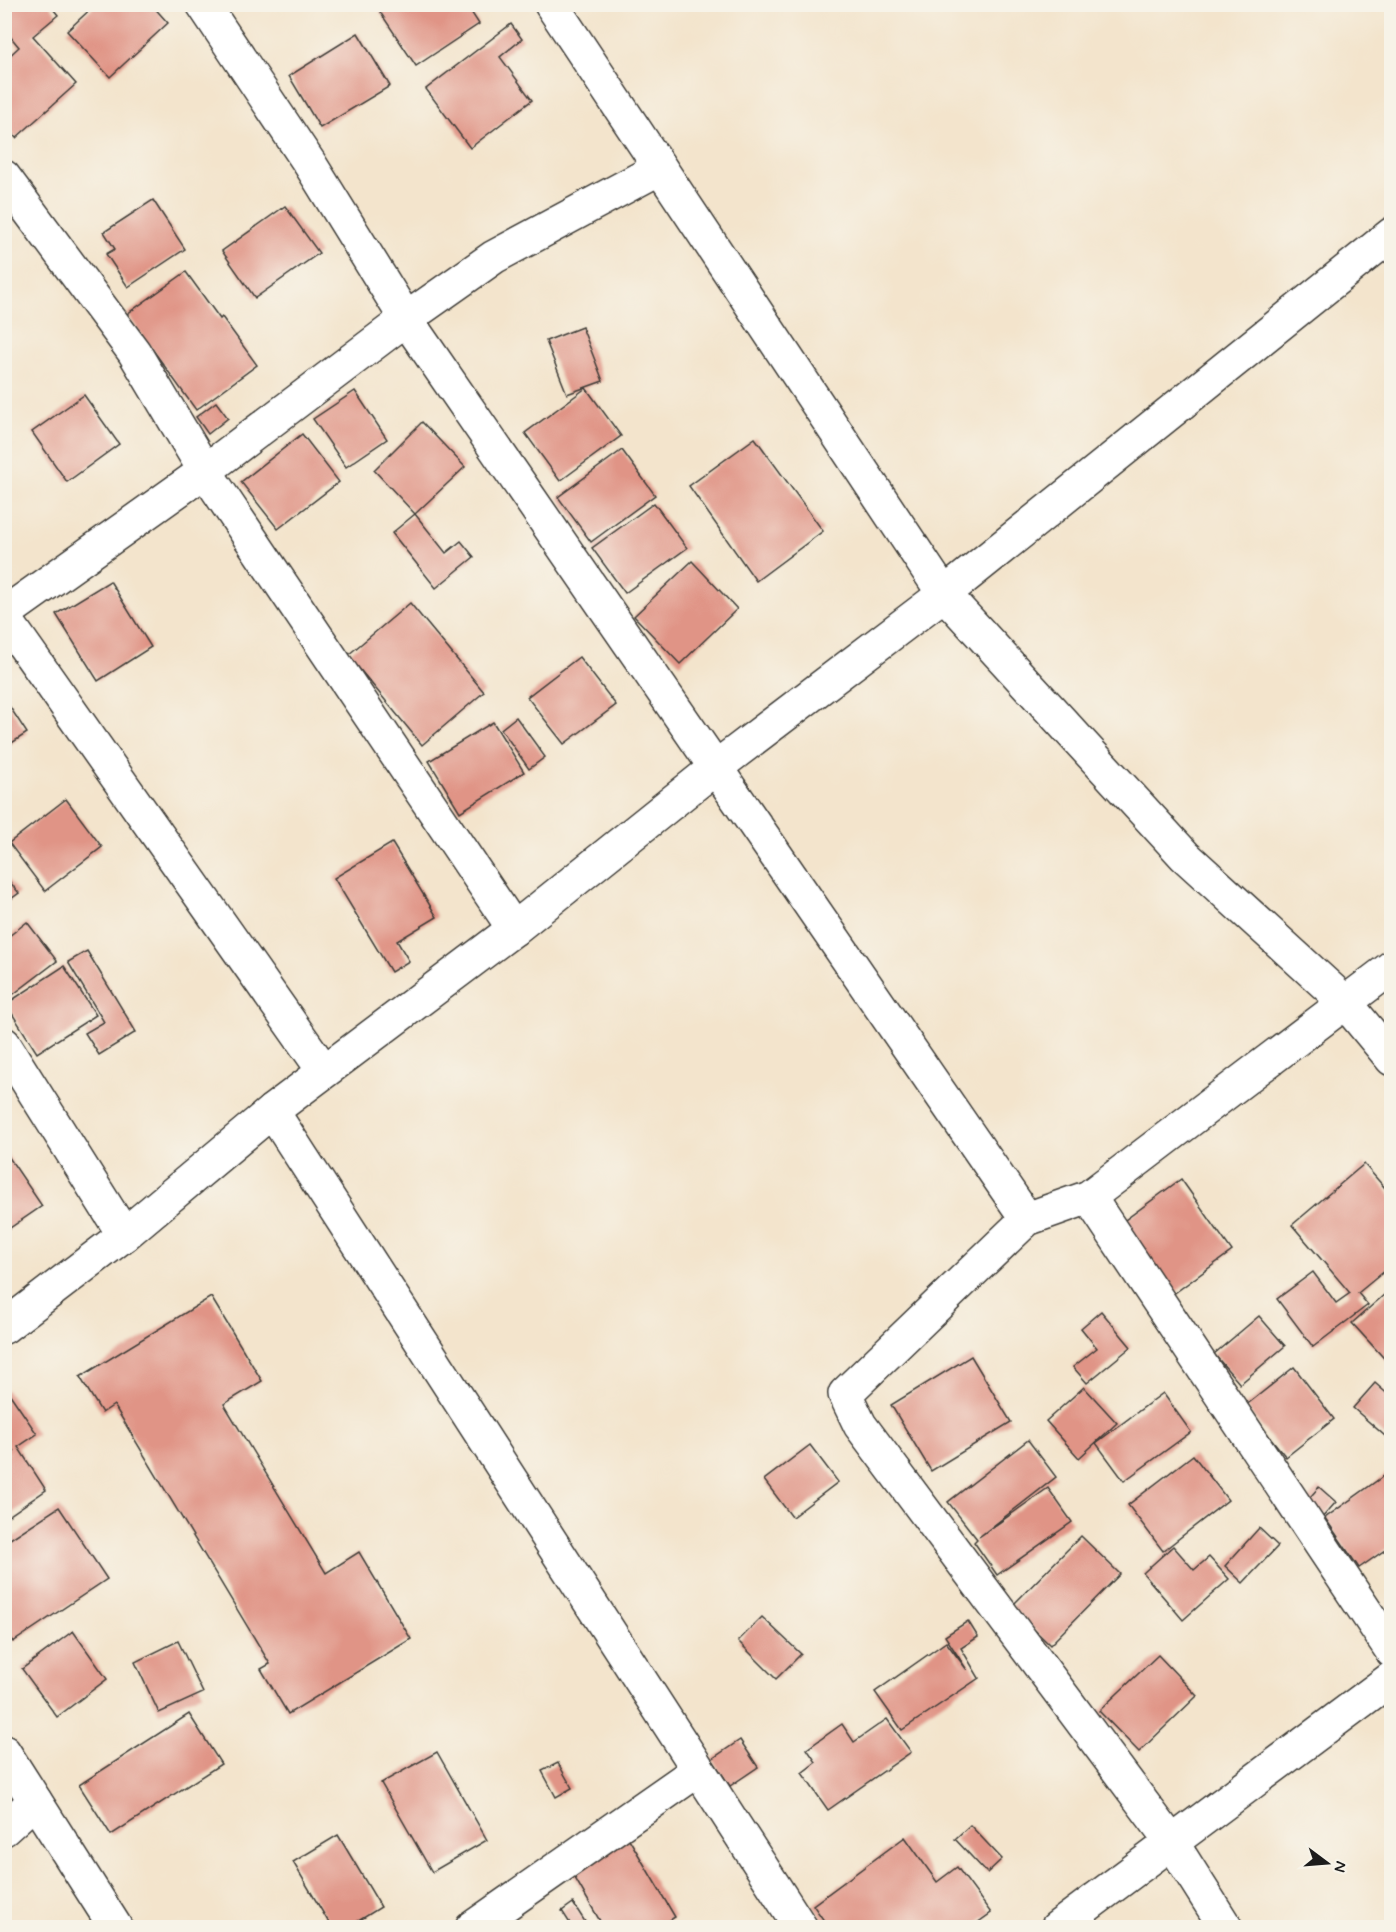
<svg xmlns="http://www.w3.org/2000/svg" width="1396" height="1932" font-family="Mynerve,sans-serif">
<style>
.building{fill:#e09486}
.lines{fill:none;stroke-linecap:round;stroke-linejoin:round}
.minor-casing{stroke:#3c3a36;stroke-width:36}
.minor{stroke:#fff;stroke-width:33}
</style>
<rect width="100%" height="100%" fill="#f7f3e8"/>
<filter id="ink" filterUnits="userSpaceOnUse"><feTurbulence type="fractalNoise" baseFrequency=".0167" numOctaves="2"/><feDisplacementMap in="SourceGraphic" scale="12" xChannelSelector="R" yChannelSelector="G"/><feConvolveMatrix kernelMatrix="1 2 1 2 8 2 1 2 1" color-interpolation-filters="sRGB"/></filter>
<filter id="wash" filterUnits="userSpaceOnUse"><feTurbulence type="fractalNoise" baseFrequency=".008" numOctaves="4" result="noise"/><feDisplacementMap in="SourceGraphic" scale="24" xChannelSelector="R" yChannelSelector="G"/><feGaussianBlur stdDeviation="1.35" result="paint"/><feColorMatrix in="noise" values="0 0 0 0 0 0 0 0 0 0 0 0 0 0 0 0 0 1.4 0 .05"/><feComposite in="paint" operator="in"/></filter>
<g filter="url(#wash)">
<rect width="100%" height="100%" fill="#f3e4cc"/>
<g id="blocks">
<g class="building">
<path d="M4,4H49L58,15L33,36L76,84L16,138L4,125V61L19,47L4,29Z"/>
<path d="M96,4H151L168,23L110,77L67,31Z"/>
<path d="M392,4H466L479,24L416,66L380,12Z"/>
<path d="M511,24L522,39L500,57L532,100L470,148L426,89Z"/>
<path d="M358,33L390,86L320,128L289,76Z"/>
<path d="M153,200L185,249L128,287L106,254L115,249L104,232Z"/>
<path d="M285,206L319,253L255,298L222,251Z"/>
<path d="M186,272L220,319L222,317L257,365L196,410L127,314Z"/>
<path d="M582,327L603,381L567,394L546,341Z"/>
<path d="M586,388L621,436L560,481L525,433Z"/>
<path d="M355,391L387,439L346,467L313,419Z"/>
<path d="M84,395L119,444L67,482L32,432Z"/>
<path d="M216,402L228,418L208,434L196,417Z"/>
<path d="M422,422L465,467L415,514L374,470Z"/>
<path d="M302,434L339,482L278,529L241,482Z"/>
<path d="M755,438L823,531L756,581L689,486Z"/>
<path d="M622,450L655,495L591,542L558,497Z"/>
<path d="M654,503L687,548L625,593L592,548Z"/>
<path d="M415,514L446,553L461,541L474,557L436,588L392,533Z"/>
<path d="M692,561L737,609L680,664L634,616Z"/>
<path d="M110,581L151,647L98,681L56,614Z"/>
<path d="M410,603L484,692L422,745L348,655Z"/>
<path d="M579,657L616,705L564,744L527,697Z"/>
<path d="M4,698L27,733L4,748Z"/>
<path d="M516,717L545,757L529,769L501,729Z"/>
<path d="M493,722L524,772L460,812L429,761Z"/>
<path d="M66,799L102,847L45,891L9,843Z"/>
<path d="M392,843L437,917L397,941L409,961L391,972L334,878Z"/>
<path d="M4,875L19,893L4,904Z"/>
<path d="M27,922L57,961L11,996L4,988V940Z"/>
<path d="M87,951L136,1032L99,1055L85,1033L104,1022L68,962Z"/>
<path d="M64,966L96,1015L37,1053L6,1004Z"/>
<path d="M4,1150L42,1206L4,1232Z"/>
<path d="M1364,1164L1392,1196V1265L1358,1293L1368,1305L1313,1347L1277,1299L1313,1272L1336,1303L1350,1293L1292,1225Z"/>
<path d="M1181,1179L1232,1251L1172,1295L1121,1223Z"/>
<path d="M1392,1288V1367L1352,1323Z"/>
<path d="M211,1297L262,1381L224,1404L326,1573L359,1552L411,1639L288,1714L261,1669L270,1664L114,1405L102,1413L80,1377Z"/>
<path d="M1101,1311L1131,1347L1087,1383L1073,1367L1097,1348L1081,1328Z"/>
<path d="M1259,1316L1285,1346L1240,1384L1214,1354Z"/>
<path d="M971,1356L1011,1422L931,1471L891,1405Z"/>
<path d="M1294,1367L1334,1419L1286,1457L1245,1406Z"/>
<path d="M1375,1383L1392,1398V1442L1353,1408Z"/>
<path d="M1084,1387L1117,1423L1079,1458L1046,1421Z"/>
<path d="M7,1390L37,1434L18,1447L46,1490L4,1519V1457L15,1450L4,1456V1391Z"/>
<path d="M1163,1393L1191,1432L1124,1481L1096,1443Z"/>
<path d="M1028,1440L1056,1477L979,1537L1048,1488L1072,1522L997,1575L974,1542L977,1539L948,1502Z"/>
<path d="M810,1445L838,1482L792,1517L764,1480Z"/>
<path d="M1193,1455L1228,1500L1163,1551L1128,1505Z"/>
<path d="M1392,1470V1545L1359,1568L1325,1518Z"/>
<path d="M1319,1487L1336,1502L1321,1519L1304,1504Z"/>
<path d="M59,1507L107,1579L13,1642L4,1630V1543Z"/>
<path d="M1259,1528L1278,1546L1243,1583L1225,1566Z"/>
<path d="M1081,1536L1120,1574L1050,1645L1011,1607Z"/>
<path d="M1173,1546L1194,1570L1209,1557L1229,1579L1183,1620L1143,1573Z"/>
<path d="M762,1617L801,1654L776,1679L738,1641Z"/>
<path d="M968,1621L978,1637L961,1648L979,1678L902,1730L875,1692L946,1642L967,1670L945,1636Z"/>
<path d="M73,1631L107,1679L57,1717L22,1669Z"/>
<path d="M178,1641L203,1693L159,1713L135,1662Z"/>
<path d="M1158,1655L1197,1696L1139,1752L1099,1711Z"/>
<path d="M189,1714L221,1764L111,1835L79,1785Z"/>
<path d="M887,1719L911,1752L828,1810L802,1773L816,1762L807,1749L842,1724L854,1742Z"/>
<path d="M740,1740L758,1767L730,1786L712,1759Z"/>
<path d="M437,1752L487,1840L432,1872L381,1783Z"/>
<path d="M558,1763L572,1788L556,1797L542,1771Z"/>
<path d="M970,1825L1002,1859L987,1873L955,1839Z"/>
<path d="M625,1832L675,1917L657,1928H617L614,1923L604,1928L568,1866Z"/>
<path d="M338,1835L381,1907L347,1928H332L293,1862Z"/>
<path d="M905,1837L937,1882L957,1867L991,1913L970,1928H829L813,1905Z"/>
<path d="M573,1903L589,1928H573L562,1911Z"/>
</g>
</g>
</g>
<g filter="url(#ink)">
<use href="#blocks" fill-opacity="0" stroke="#3c3a36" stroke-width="1.5"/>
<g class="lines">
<defs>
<g id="minor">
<path d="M203,4L310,164L406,319L1027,1219"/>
<path d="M551,4L944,594L1185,856L1344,1001L1392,1059"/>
<path d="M4,177L134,352L205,471L514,929"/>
<path d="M4,614L205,471L406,319L494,257L660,168"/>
<path d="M4,617L324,1071"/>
<path d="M4,1044L124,1235"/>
<path d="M272,1111L801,1928"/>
<path d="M1089,1197L1392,1651"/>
<path d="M4,1327L124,1235L272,1111L514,929L715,768L944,594L1392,234"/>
<path d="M4,1752L116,1928"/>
<path d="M4,1829L35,1801"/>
<path d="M472,1928L698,1770"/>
<path d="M1057,1928L1392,1678"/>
<path d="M1226,1928L1171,1841L860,1425L845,1394L1027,1219L1089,1197L1392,967"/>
</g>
</defs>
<use href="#minor" class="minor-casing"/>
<use href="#minor" class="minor"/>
</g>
</g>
<rect width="1396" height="1932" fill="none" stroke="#f7f3e8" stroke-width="24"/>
<g transform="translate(1327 1863) rotate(106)" stroke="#f7f3e8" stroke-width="4.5" paint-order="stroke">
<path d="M0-4.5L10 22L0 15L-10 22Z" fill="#1c1c1c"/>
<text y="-9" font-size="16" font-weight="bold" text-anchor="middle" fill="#1c1c1c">N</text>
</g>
</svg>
